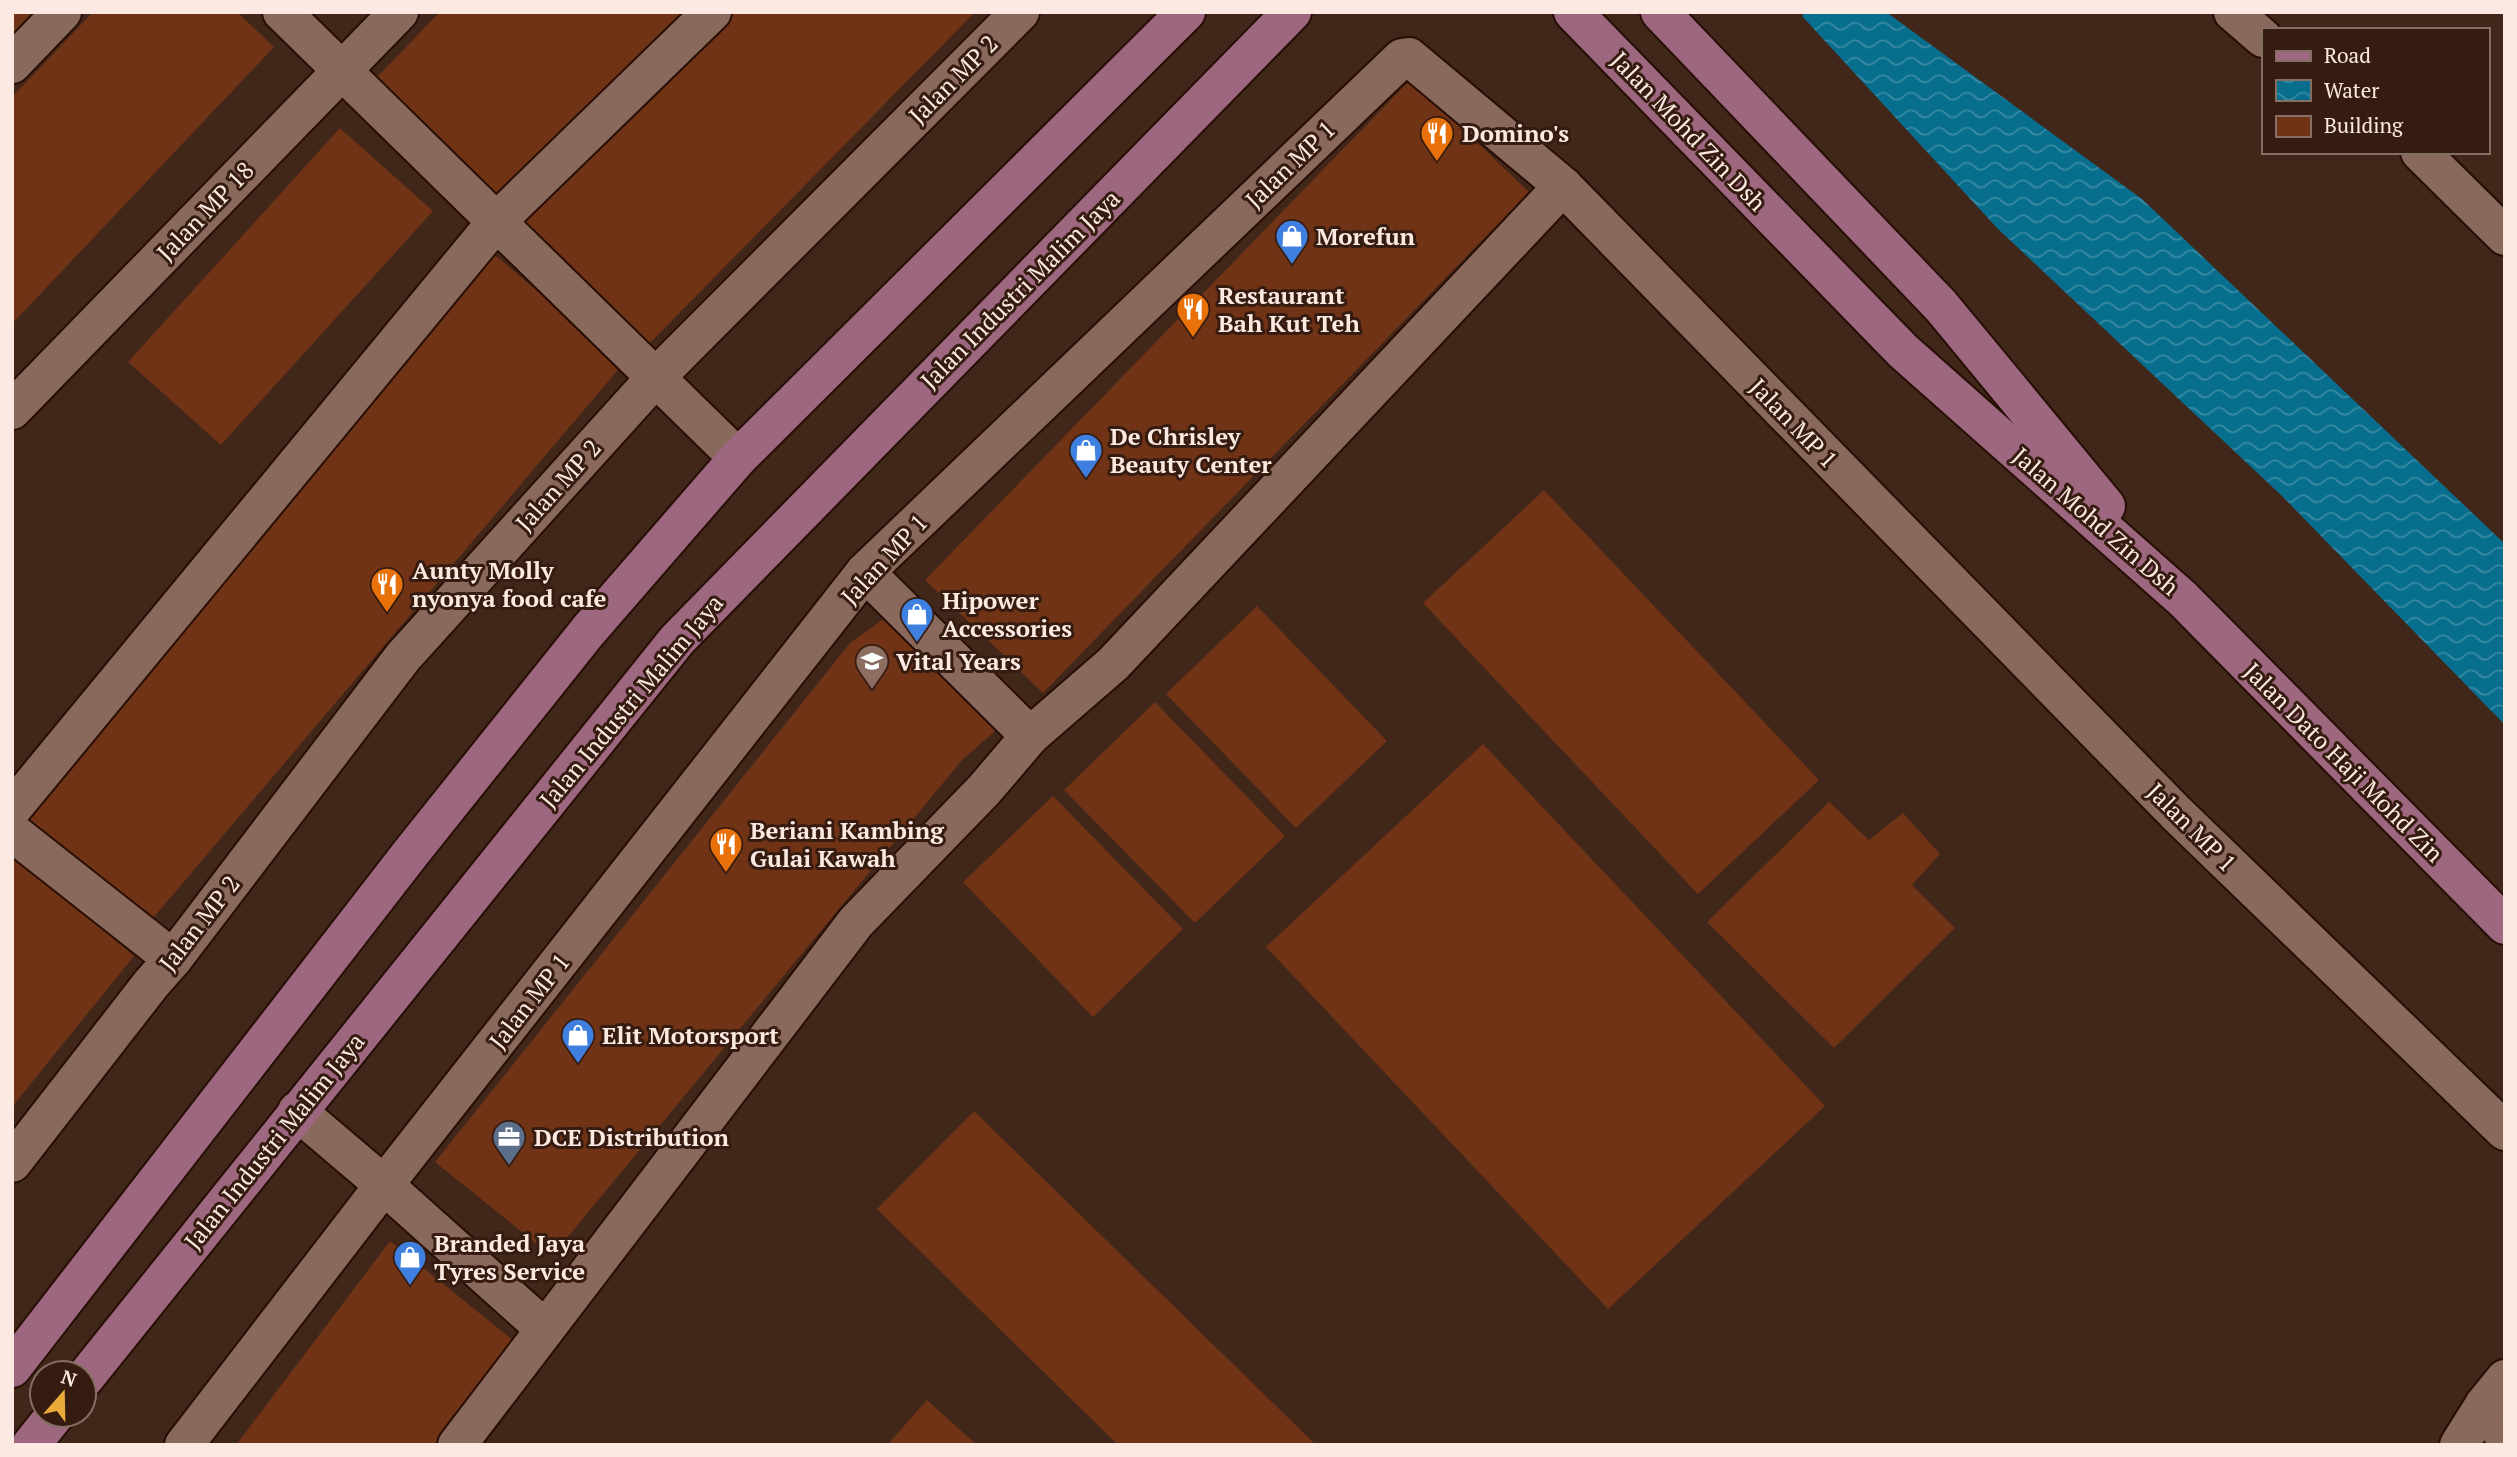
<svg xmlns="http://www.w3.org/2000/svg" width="2517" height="1457" font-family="'PT Serif',serif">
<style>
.water{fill:url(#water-waves)}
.building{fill:#703316}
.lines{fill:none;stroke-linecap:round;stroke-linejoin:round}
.minor-casing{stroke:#270e04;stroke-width:42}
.major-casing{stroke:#270e04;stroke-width:42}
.minor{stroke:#89695b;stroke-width:38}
.major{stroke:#9c677f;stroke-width:38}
.labels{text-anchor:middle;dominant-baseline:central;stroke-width:6;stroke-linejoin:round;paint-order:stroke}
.street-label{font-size:24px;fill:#fce9e1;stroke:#361c10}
.poi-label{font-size:24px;font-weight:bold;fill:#fce9e1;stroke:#361c10;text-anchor:start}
</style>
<defs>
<pattern id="water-waves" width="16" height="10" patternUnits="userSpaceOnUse" patternTransform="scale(1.75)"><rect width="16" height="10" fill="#086e8e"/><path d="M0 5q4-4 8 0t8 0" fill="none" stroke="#398aa3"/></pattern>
</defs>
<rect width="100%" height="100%" fill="#41261a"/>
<path class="water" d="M1806,12H1886L2142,199L2505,544V725L2283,497L1997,228L1802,16Z"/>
<g class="building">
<path d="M12,12H43L12,45Z"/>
<path d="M93,12H237L274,47L12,324V97Z"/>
<path d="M440,12H697L503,207L374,80Z"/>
<path d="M726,12H975L647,346L518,220Z"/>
<path d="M1411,79L1529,192L1043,693L925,580Z"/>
<path d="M340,128L433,211L221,445L128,362Z"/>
<path d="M495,255L623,364L148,924L19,816Z"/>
<path d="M1544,490L1819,780L1698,894L1423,603Z"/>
<path d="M1257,606L1387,741L1296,828L1166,694Z"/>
<path d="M889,615L1002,725L963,759L552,1256L435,1162L850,643Z"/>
<path d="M1155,702L1285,836L1195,923L1064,790Z"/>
<path d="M1483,744L1825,1106L1608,1309L1266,947Z"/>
<path d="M1053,796L1183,929L1093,1017L963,882Z"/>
<path d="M1829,802L1869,840L1903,813L1940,854L1912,885L1955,928L1834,1048L1707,922Z"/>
<path d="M12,853L134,956L12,1107Z"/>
<path d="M974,1111L1316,1445H1118L877,1209Z"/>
<path d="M390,1241L514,1341L435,1445H236Z"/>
<path d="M927,1400L977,1445H887Z"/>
</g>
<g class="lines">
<defs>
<g id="minor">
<path d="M282,12L738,458"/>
<path d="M2233,12L2263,38"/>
<path d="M12,64L62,12"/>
<path d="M2420,152L2505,236"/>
<path d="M12,410L399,12"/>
<path d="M865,572L1030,736"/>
<path d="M12,809L496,222L712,12"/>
<path d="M12,832L173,959"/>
<path d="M297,1111L384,1185L545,1329"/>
<path d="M12,1163L151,984L173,959L403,657L656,377L1020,12"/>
<path d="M2484,1405L2505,1437"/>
<path d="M184,1445L384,1185L865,572L1402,58L1409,57L1563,186L2176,813L2505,1131"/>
<path d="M457,1445L856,922L984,790L1030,736L1113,664L1563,186"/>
<path d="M2459,1445L2484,1405L2505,1379"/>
</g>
<g id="major">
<path d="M1573,12L1903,351L2183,599L2505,925"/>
<path d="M1660,12L1941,306L2106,506"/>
<path d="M12,1368L410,854L588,631L738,458L1186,12"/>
<path d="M84,1379L677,640L1292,12"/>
<path d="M31,1445L55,1415"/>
</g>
</defs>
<use href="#minor" class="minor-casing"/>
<use href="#major" class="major-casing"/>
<use href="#minor" class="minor"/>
<use href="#major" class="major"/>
</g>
<defs>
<symbol id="restaurant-pin" viewBox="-11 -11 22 30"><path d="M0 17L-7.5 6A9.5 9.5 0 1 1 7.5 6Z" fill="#e8710a" stroke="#361c10"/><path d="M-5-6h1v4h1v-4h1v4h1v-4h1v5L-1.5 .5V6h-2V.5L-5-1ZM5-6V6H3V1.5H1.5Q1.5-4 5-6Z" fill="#fff"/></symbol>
<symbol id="shop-pin" viewBox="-11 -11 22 30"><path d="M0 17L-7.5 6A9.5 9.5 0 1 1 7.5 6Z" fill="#3f7fe0" stroke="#361c10"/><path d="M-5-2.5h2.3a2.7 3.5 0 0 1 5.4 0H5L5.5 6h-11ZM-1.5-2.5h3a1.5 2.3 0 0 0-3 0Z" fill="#fff"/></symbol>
<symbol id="school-pin" viewBox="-11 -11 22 30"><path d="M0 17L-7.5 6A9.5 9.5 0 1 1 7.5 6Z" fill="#8d6e63" stroke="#361c10"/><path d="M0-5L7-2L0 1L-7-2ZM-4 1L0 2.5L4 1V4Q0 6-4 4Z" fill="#fff"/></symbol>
<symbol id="office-pin" viewBox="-11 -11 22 30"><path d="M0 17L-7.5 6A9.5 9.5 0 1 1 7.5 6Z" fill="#5c6f8a" stroke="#361c10"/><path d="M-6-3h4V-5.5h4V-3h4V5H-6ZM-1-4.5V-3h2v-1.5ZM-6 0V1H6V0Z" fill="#fff"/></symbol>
</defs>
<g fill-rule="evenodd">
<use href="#restaurant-pin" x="1418" y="114" width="38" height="52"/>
<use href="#shop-pin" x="1273" y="217" width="38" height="52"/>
<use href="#restaurant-pin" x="1174" y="290" width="38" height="52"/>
<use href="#shop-pin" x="1067" y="431" width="38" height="52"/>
<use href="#restaurant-pin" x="368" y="565" width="38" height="52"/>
<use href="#shop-pin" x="898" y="595" width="38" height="52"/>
<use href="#school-pin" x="853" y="642" width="38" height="52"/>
<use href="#restaurant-pin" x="707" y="825" width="38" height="52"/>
<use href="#shop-pin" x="559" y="1016" width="38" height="52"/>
<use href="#office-pin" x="490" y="1118" width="38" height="52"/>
<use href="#shop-pin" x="391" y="1238" width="38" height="52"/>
</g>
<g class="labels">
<g class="street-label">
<text transform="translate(953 79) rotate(-45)">Jalan MP 2</text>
<text transform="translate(1689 131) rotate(46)">Jalan Mohd Zin Dsh</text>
<text transform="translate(1290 164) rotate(-44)">Jalan MP 1</text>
<text transform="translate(205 211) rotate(-46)">Jalan MP 18</text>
<text transform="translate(1020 289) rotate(-45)">Jalan Industri Malim Jaya</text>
<text transform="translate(1794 423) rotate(46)">Jalan MP 1</text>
<text transform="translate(558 485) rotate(-48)">Jalan MP 2</text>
<text transform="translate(2096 521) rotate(41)">Jalan Mohd Zin Dsh</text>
<text transform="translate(884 559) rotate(-47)">Jalan MP 1</text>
<text transform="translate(631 701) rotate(-50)">Jalan Industri Malim Jaya</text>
<text transform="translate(2344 762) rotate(45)">Jalan Dato Haji Mohd Zin</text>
<text transform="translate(2192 827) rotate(45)">Jalan MP 1</text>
<text transform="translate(199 923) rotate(-52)">Jalan MP 2</text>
<text transform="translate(529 1001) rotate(-52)">Jalan MP 1</text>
<text transform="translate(274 1141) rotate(-51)">Jalan Industri Malim Jaya</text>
</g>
<g class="poi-label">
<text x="1462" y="133">Domino's</text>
<text x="1316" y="236">Morefun</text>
<text x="1218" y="295">Restaurant<tspan x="1218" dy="28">Bah Kut Teh</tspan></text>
<text x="1110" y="436">De Chrisley<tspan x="1110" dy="28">Beauty Center</tspan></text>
<text x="412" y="570">Aunty Molly<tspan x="412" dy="28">nyonya food cafe</tspan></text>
<text x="942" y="600">Hipower<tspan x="942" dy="28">Accessories</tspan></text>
<text x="896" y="661">Vital Years</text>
<text x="750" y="830">Beriani Kambing<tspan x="750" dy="28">Gulai Kawah</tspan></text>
<text x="602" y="1035">Elit Motorsport</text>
<text x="534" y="1137">DCE Distribution</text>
<text x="434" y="1243">Branded Jaya<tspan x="434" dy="28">Tyres Service</tspan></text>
</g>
</g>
<rect width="2517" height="1457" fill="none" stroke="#fce9e1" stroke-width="28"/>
<rect x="2262" y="28" width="228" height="126" fill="#361c10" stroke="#856e64" stroke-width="2"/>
<rect x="2276" y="51" width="35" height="10" fill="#9c677f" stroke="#856e64" stroke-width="2"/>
<text x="2324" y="63" font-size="21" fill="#fce9e1">Road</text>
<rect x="2276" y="80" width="35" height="21" fill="url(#water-waves)" stroke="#856e64" stroke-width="2"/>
<text x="2324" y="98" font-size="21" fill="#fce9e1">Water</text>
<rect x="2276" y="116" width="35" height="21" fill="#703316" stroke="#856e64" stroke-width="2"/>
<text x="2324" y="133" font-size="21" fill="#fce9e1">Building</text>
<g transform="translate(63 1394) rotate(20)"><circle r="33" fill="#361c10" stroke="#856e64" stroke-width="2"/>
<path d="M0-5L12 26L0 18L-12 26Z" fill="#eaaa39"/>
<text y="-10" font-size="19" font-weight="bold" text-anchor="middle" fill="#fce9e1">N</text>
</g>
</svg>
